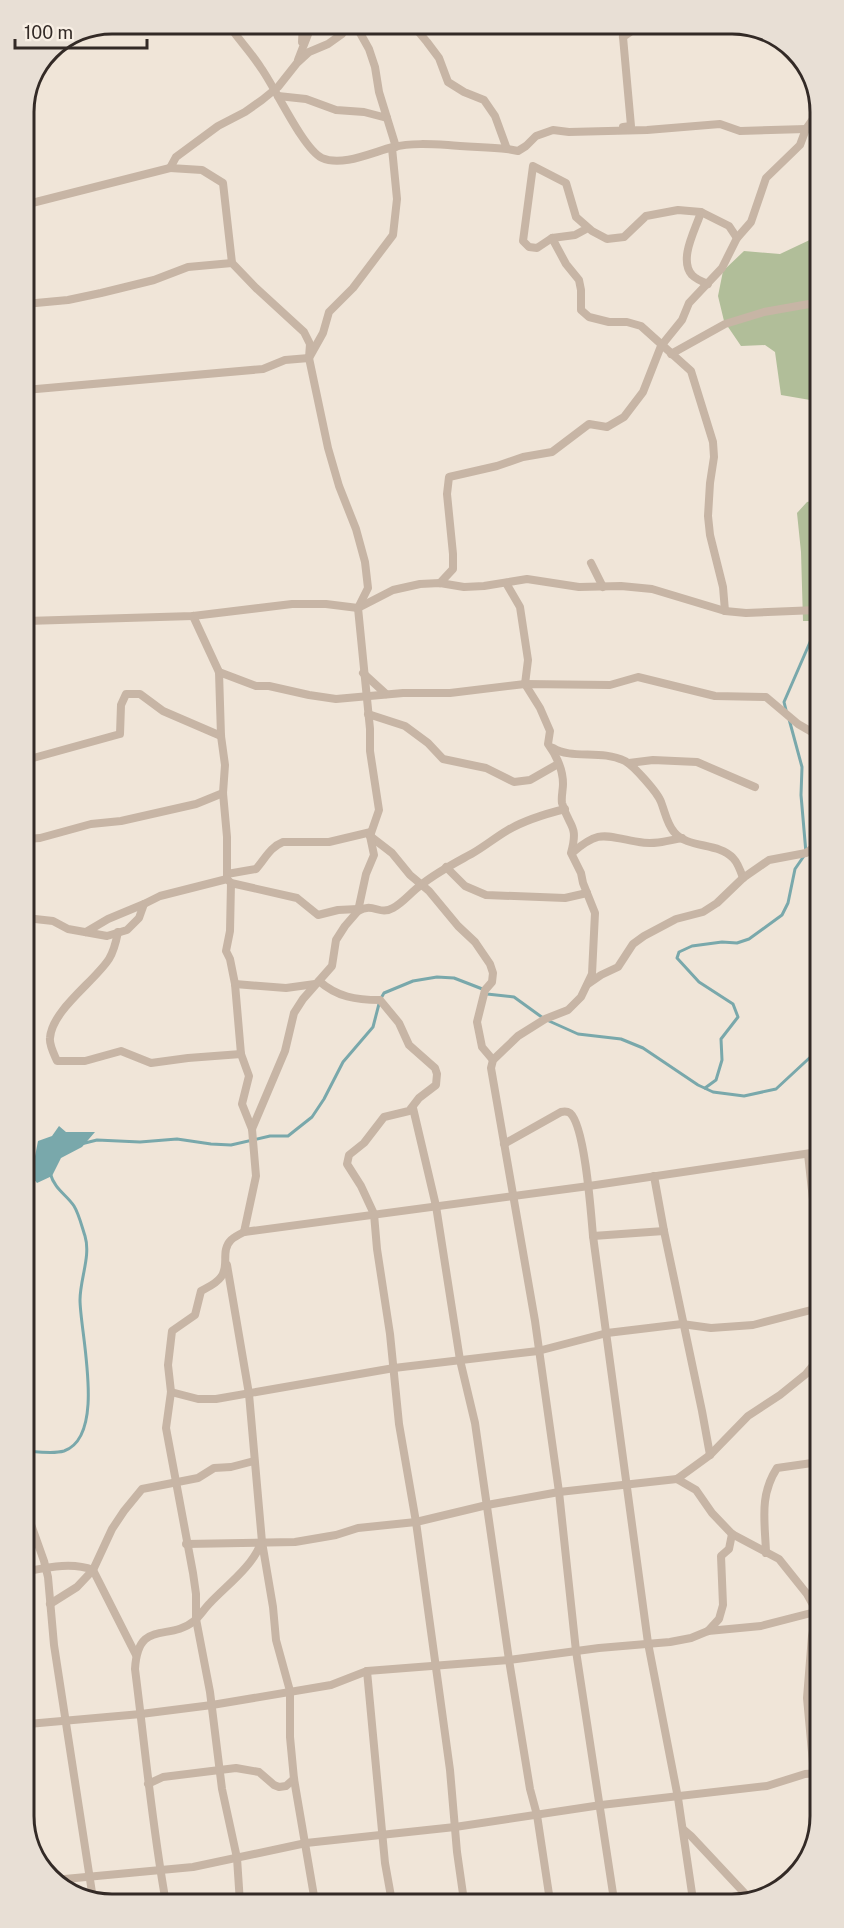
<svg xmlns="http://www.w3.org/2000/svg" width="844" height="1928" font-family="'Public Sans',sans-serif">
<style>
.green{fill:#b1be99}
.water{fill:#79a8ab}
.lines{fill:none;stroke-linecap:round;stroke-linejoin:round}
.stream{stroke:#79a8ab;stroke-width:3}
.street{stroke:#c7b5a5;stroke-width:8}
.rim{fill:none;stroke:#332a26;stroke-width:3}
</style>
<rect width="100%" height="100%" fill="#f0e5d8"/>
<g class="green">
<path d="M816,237V401L781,395L775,352L765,345L741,346L724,321L718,296L723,271L744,251L780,254Z"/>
<path d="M816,500L817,621H803L801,552L797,513L807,502Z"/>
</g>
<path class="water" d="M59,1126L66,1132H95L82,1147L61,1158L52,1176L37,1183L31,1176L38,1141L52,1136Z"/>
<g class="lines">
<g class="stream">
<path d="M786,710L784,702L814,633L812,610L817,605"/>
<path d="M549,1021L578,1034L621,1039L643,1048L698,1085L713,1092L744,1096L776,1089L818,1050"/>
<path d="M705,1088L716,1080L722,1060L721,1039L738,1017L733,1004L699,982L677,958L679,952L692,946L722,942L737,943L749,939L782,915L788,903L795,869L806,853L801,795L802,767L789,719"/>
<path d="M81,1144L97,1140L140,1142L177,1139L211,1144L231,1145L270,1136H288L312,1117L324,1099L343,1062L373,1027L380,1000L384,993L413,981L437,977L454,978L485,990L487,994L514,997L543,1018"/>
<path d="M28,1451C39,1452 54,1454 64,1451C107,1436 80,1333 80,1300C80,1279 91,1256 85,1236C82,1227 79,1214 74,1206C66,1194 55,1190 50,1173"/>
</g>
<g class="street">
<path d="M228,24C238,39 251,52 261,68C275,87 303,149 322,158C342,167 373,152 393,147C411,143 430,144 448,145C467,147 487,147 507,149L518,151L526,146L536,136L553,130L569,132L647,130L720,124L740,131L806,129"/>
<path d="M355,24L369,49L375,67L379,92L396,147"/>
<path d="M412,24L427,42L439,58L448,82L464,92L484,100L495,116L507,149"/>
<path d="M623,37L639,26L655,24"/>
<path d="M302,42L303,24"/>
<path d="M298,60L312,24"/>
<path d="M278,96L306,99L336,110L364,112L387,118"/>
<path d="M623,127L631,126L623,37L624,24"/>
<path d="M24,205L170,168"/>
<path d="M701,212C696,229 678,259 692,275C696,279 703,282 708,284"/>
<path d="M588,228L575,235L552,238L537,248L529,247L523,241L533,166L566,183L576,217L592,231L607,239L624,237L646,216L678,210L701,212L729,226L737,238"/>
<path d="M552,238L566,264L579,280L581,290V310L589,317L609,322H627L641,326L691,371L713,442L714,457L710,483L708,516L710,535L723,587L725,611"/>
<path d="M25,304L68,300L101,293L154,280L188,267L232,263"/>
<path d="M671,354L725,324L764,312L809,304H816"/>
<path d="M25,390L263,369L285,360L309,358L323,333L329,312L353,288L393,235L397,199L392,148"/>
<path d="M591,563L603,587"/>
<path d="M440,583L453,569V554L447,494L449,477L497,466L523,457L552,452L589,424L607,427L624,417L643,392L661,346L682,320L689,303L722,268L737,238L751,222L766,178L800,145L806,129L815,116"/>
<path d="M506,583L520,607L528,660L525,684L540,708L550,731L548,744C556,755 563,770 563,784C563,790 561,797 562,803C569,828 579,824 571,853L581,873L583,883L595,913L592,974L581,997L568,1010L545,1019L518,1036L493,1060L491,1068L535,1321L559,1492L576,1651L614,1900"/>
<path d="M193,616L219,672L221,736L225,765L223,793L227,837V879L231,883L230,931L226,951L230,959L235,984L241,1054L249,1076L242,1104L252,1129"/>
<path d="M26,621L193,616L292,604H326L358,608L393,590L420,584L440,583L464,587L484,586L527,579L579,587L621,586L652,589L725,611L746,613L817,610"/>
<path d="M219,672L256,686H269L309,695L336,699L403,693H450L525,684L610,685L638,677L715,696L766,697L798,724L817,735"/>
<path d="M363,673L386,694"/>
<path d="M368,714L405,726L428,743L443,759L486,768L514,782L530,780L558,764"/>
<path d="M553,748C572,760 601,749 625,761C634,766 658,793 661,802C665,812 667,824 674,832C688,849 718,842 733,858C738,863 741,872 743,878"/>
<path d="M26,760L120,734L121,705L126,694H140L163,711L221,736"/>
<path d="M629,763L653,760L697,762L755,787"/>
<path d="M370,836L392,853L410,875L429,891L458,926L475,942L490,964L493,973L492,982L485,990L477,1022L482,1047L493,1060"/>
<path d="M26,839L40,838L91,824L121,821L196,804L223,793"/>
<path d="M572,853C601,828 605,837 639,842C653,845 668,841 682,838"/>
<path d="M446,867L465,886L486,895L565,898L587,893"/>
<path d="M227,874L256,869C265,859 270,847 283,842H329L371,832"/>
<path d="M231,883L297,898L318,915L338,910L358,909"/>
<path d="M358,911C374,902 379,916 393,908C404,902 411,892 421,885C437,872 455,863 473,853C485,846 496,837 508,830C525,820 545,814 565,809"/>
<path d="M26,918L53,921L68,929L107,936L127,930L139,918L144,904L160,896L227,879"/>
<path d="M86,932L108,919L144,904"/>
<path d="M118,932C116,942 114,951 109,959C94,982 52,1010 50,1038C49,1045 54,1054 57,1061H85L121,1051L151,1063L188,1058L241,1054"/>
<path d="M319,981C337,997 356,1000 380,1000L399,1023L409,1045L435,1068L437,1074L436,1085L419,1098L409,1111L384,1117L364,1143L349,1155L347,1164L361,1186L374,1214L377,1249L390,1334L399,1424L416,1522L450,1770L457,1852L464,1901"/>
<path d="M235,984L286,988L315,984"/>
<path d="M588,984L601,975L618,967L633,944L644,936L676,919L703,912L717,903L743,878L769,860L806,853L817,845"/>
<path d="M413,1108L436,1206L460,1360L475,1423L509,1660L530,1789L537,1815L550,1901"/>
<path d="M504,1144L561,1112C565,1111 567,1111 570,1113C585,1126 591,1213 593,1236L648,1643L678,1798L693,1900"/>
<path d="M808,1154L818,1245"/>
<path d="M654,1176L664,1231L702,1411L710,1455"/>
<path d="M244,1232L256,1176L252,1129L285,1051L294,1013L303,999L332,966L336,940L345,926L358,911L366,874L374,855L370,836L379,810L370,751V729L358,608L368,588L365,562L356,529L339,486L328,448L309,358L310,344L304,332L256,288L232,263L223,183L202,170L170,168L176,157L218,126L245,112L262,100L278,87L297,63L309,52L328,44L342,34L348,24"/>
<path d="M593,1236L664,1231"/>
<path d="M227,1265L249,1394L262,1542L273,1607L276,1640L290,1691V1737L294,1779L315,1902"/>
<path d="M171,1392L198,1399H216L394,1368L538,1351L607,1333L682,1324L711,1328L753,1325L819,1308"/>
<path d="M677,1479L696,1490L712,1513L732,1534L779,1559L807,1594L817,1612L812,1636L807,1698L814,1774"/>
<path d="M28,1516L44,1561L48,1577L54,1645L93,1899"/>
<path d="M186,1544L295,1542L336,1535L358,1528L416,1522L487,1505L559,1492L677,1479L710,1455L748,1416L780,1395L806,1374L819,1358"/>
<path d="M766,1553C765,1521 759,1496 777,1468L819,1462"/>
<path d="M28,1571C49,1567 73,1562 93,1570L136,1655"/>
<path d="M50,1604L77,1587L93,1570L112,1529L124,1511L142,1489L198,1478L214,1468L231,1467L254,1461"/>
<path d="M708,1631L719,1619L723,1605L721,1556L729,1549L732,1534"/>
<path d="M367,1671L385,1863L392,1902"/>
<path d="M28,1724L141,1714L212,1705L331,1685L367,1671L509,1660L599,1648L670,1642L691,1638L708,1631L761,1626L819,1611"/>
<path d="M819,1773L820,1790"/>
<path d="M148,1784L163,1777L236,1768L259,1772L274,1785L279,1787L286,1786L294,1779"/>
<path d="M684,1830L691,1836L750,1899"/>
<path d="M54,1880L193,1867L306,1843L455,1827L601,1805L767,1786L805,1774L820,1773"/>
<path d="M166,1903C152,1826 145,1747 135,1669C138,1618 169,1642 194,1621C200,1616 204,1609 210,1603C227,1585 252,1567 261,1543"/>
<path d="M240,1903L237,1858L222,1789L210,1692L196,1619V1594L193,1573L166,1428L171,1392L168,1365L172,1331L195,1315L201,1291C208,1287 216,1284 221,1277C230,1266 220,1251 231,1240C234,1237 240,1234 244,1232L589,1186L818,1152"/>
</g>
</g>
<path d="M0 0H844V1928H0ZM112 34H732A78 78 0 0 1 810 112V1816A78 78 0 0 1 732 1894H112A78 78 0 0 1 34 1816V112A78 78 0 0 1 112 34Z" fill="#e8dfd5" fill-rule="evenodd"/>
<path class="rim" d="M112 34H732A78 78 0 0 1 810 112V1816A78 78 0 0 1 732 1894H112A78 78 0 0 1 34 1816V112A78 78 0 0 1 112 34Z"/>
<path d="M15 39v9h132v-9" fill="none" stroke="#332a26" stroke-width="3"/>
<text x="24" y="39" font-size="18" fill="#332a26" stroke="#f8efe4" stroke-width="4.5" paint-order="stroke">100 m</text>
</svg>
